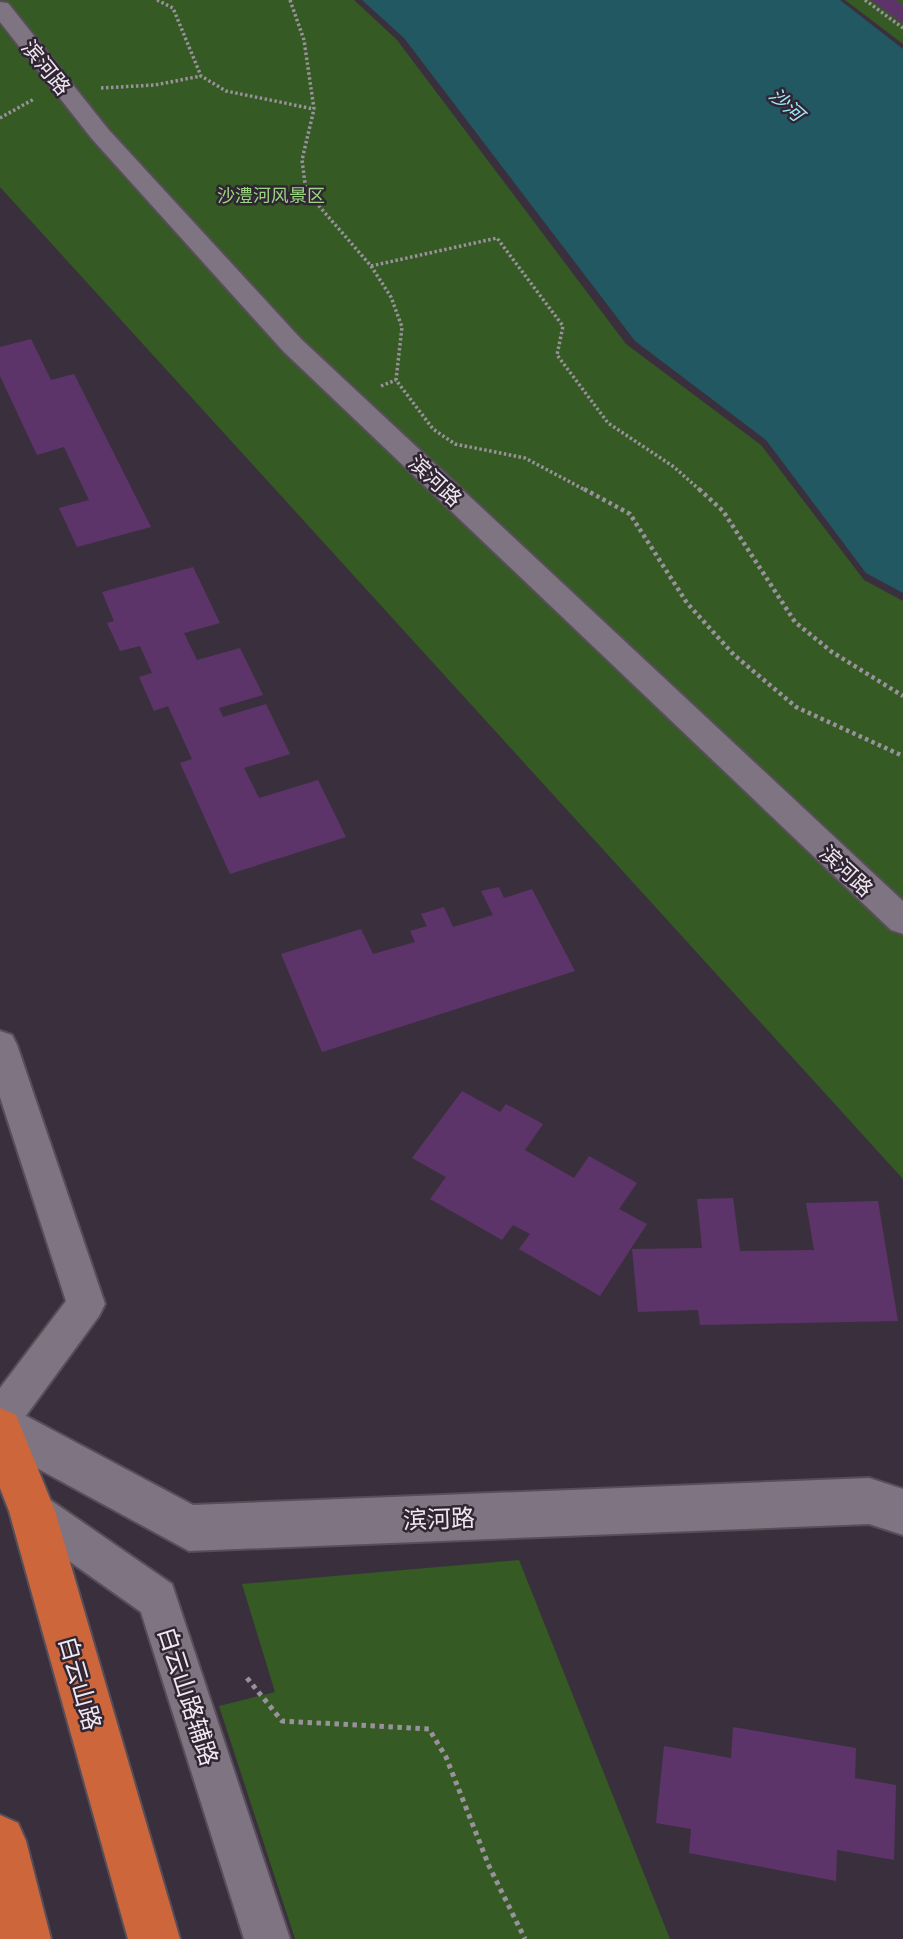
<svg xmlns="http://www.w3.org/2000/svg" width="903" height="1939" font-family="Barlow,'Noto Sans SC',sans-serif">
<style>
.green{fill:#355a24}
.water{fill:#225862}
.building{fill:#5d3469}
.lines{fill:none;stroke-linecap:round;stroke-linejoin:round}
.minor-casing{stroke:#574e59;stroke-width:4}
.tertiary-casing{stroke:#574e59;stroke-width:4}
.trunk-casing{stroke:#574e59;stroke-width:4}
.path-far2{stroke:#99919b;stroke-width:3.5;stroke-dasharray:2.5 2.5;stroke-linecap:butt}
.path-far1{stroke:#99919b;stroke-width:4.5;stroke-dasharray:3.5 3.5;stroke-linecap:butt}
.path{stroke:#99919b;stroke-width:5;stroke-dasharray:4.5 4.5;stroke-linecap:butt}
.minor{fill:#7f7482;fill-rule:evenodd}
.tertiary{fill:#7f7482;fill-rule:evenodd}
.trunk{fill:#ce663b;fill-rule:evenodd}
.labels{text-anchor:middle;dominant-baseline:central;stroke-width:5;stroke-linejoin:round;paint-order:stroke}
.far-park-label{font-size:18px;fill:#9cd682;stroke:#302633}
.far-water-label{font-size:19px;font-style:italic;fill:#9febf9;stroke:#302633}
.street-label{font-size:21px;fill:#efe8f1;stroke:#302633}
.near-street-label{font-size:24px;fill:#efe8f1;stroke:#302633}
</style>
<rect width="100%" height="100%" fill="#3a303d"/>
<g class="green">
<path d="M0,0H354L397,40L626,344L761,445L864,580L903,601V1179L0,187Z"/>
<path d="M845,0H903V44Z"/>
<path d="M519,1560L670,1939H295L219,1706L275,1692L242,1584Z"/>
</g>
<path class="water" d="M362,0H840L903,49V593L866,573L766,440L635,341L404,38Z"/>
<g class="building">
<path d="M871,0H896L903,5V24Z"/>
<path d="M31,339L51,380L74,374L151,527L77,547L59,508L89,500L64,447L37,455L0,376V347Z"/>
<path d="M193,567L220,623L184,633L197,660L240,648L263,695L219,708L223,717L266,704L290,754L244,768L259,798L318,780L346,837L230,874L180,763L192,759L168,706L154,711L139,677L152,673L140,646L120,651L107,623L114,621L102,592Z"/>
<path d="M499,887L504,898L532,889L575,971L322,1052L281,954L361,929L373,954L415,942L410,931L427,926L421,914L444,907L453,927L493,915L481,891Z"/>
<path d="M462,1091L500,1112L506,1104L543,1124L525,1150L574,1178L589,1156L637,1183L619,1209L647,1224L600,1296L519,1249L530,1234L513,1225L502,1240L430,1199L446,1177L412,1158Z"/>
<path d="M733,1198L740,1251L814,1250L806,1203L878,1201L898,1321L700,1325L698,1310L638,1312L632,1249L702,1248L697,1199Z"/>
<path d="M733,1727L856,1748L855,1778L896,1785L894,1860L837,1850L836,1881L689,1853L691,1829L656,1823L664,1746L731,1758Z"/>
</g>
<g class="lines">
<defs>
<g id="minor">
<path d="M0,2L8,3L108,129L301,339L903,901V934L891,930L283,351L92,139L0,22Z"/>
<path d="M0,1031L12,1035L17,1045L105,1304L99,1316L14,1432L0,1438V1388L66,1301L0,1097Z"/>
<path d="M32,1491L46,1497L172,1584L290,1939H244L141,1612L18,1525L12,1511L18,1497Z"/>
</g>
<path id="tertiary" d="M0,1402L193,1505L869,1478L903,1489V1535L869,1524L189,1551L0,1448Z"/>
<g id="trunk">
<path d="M0,1408L16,1415L55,1511L180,1939H128L9,1511L0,1488Z"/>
<path d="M0,1815L18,1823L26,1841L51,1939H0Z"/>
</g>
</defs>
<use href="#minor" class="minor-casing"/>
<use href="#tertiary" class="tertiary-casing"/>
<use href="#trunk" class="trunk-casing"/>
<g class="path-far2">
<path d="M157,0L173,8L201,76L226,91L314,109"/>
<path d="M290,0L304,40L314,109L302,160L306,191L371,266L391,297L402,327L396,380L433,429L455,444L525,458L587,491"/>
<path d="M865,0L903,28"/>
<path d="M101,88L155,85L201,76"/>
<path d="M0,118L34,99"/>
<path d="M371,266L497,238L563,326L557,355L608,423L674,467L701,491"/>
<path d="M381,386L396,380"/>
</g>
<g class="path-far1">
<path d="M584,489L630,514L687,603L734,655L796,707L903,756"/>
<path d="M699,489L723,511L795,622L832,652L903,696"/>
</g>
<path class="path" d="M247,1678L282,1721L429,1729L446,1757L489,1866L525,1939"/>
<use href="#minor" class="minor"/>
<use href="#tertiary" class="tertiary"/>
<use href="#trunk" class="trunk"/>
</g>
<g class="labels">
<g class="far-park-label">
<text x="271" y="195">沙澧河风景区</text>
</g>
<g class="far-water-label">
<text transform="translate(787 104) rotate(42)">沙河</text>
</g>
<g class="street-label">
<text transform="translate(47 67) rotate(51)">滨河路</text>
<text transform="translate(436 480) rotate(43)">滨河路</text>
<text transform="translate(847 870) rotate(43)">滨河路</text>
</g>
<g class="near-street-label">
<text transform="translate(439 1518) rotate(-2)">滨河路</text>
<text transform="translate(81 1683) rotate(74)">白云山路</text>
<text transform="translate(189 1696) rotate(72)">白云山路辅路</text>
</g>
</g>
</svg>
